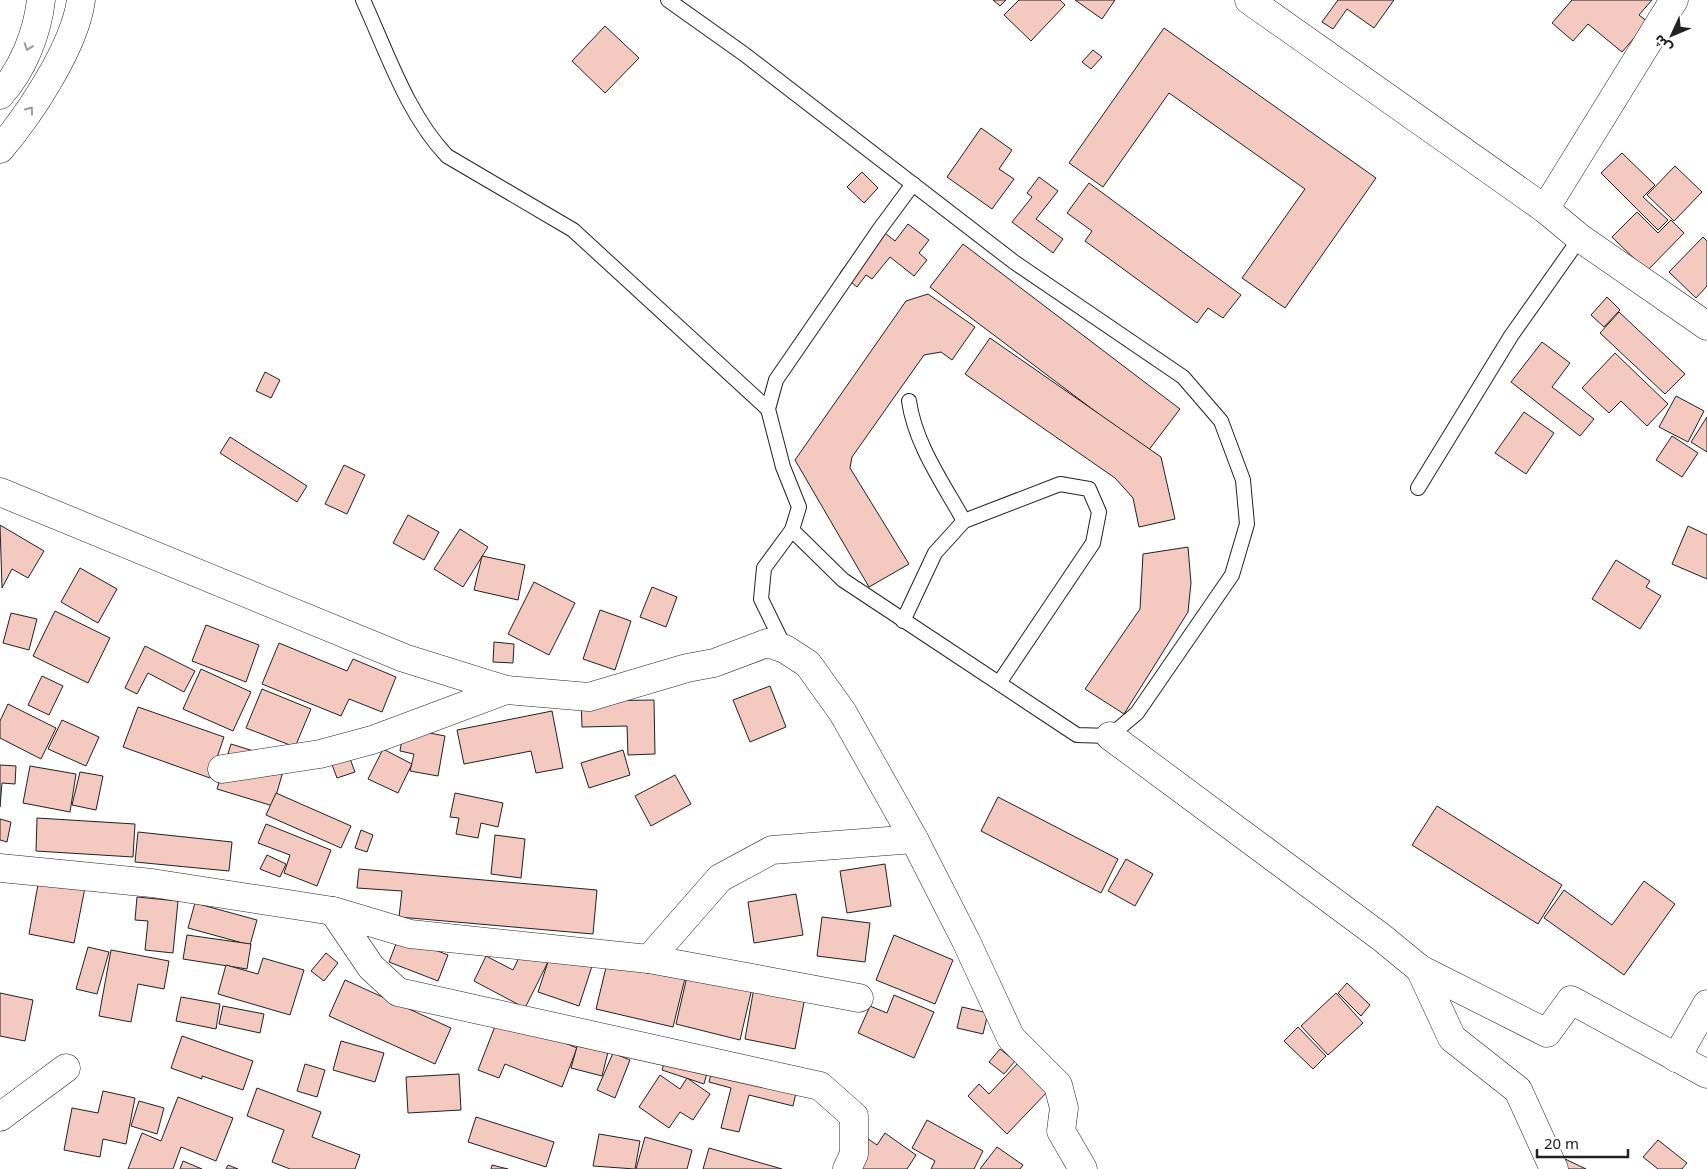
<svg xmlns="http://www.w3.org/2000/svg" width="1707" height="1169" font-family="'Noto Sans','Noto Sans Arabic',sans-serif">
<style>
.building{fill:#f3c9c0;stroke:#222}
.lines{fill:none;stroke-linecap:round;stroke-linejoin:round}
.service-casing{stroke:#222;stroke-width:16}
.minor-casing{stroke:#222;stroke-width:29}
.primary-casing{stroke:#222;stroke-width:29}
.service{stroke:#fff;stroke-width:14}
.minor{stroke:#fff;stroke-width:28}
.primary{stroke:#fff;stroke-width:28}
.oneway{stroke:#9c9c9c}
</style>
<rect width="100%" height="100%" fill="#fff"/>
<g class="building">
<path d="M993,0H1006L1000,6Z"/>
<path d="M1019,0H1060L1065,5L1031,41L1004,15Z"/>
<path d="M1075,0H1115L1102,19Z"/>
<path d="M1338,0H1394L1374,28L1347,9L1333,29L1322,22Z"/>
<path d="M1572,0H1652L1639,15L1648,22L1622,52L1588,24L1573,41L1552,23Z"/>
<path d="M605,26L639,58L605,93L572,61Z"/>
<path d="M1164,28L1376,178L1285,308L1242,278L1305,189L1169,93L1103,187L1069,163Z"/>
<path d="M1093,50L1102,57L1091,69L1082,62Z"/>
<path d="M981,128L1012,150L999,169L1014,179L992,209L947,177Z"/>
<path d="M1622,153L1655,185L1643,197L1668,220L1658,230L1601,173Z"/>
<path d="M1675,166L1702,192L1674,221L1647,195Z"/>
<path d="M862,172L878,188L864,203L847,187Z"/>
<path d="M1039,177L1058,191L1036,219L1063,239L1053,253L1012,222L1032,197L1027,193Z"/>
<path d="M1089,183L1241,295L1223,318L1208,308L1197,323L1085,241L1092,231L1067,213Z"/>
<path d="M1637,212L1658,233L1671,220L1684,233L1647,271L1612,237Z"/>
<path d="M908,224L929,240L919,253L927,260L914,276L890,257L872,279L866,275L857,287L840,273L876,226L895,241Z"/>
<path d="M1703,237L1707,241V286L1696,298L1669,272Z"/>
<path d="M963,244L1180,409L1148,451L930,287Z"/>
<path d="M928,294L975,327L952,360L941,352L924,355L852,457L850,468L909,564L869,587L795,460L906,301Z"/>
<path d="M1607,297L1620,310L1604,327L1591,315Z"/>
<path d="M1619,312L1685,374L1665,394L1600,333Z"/>
<path d="M990,338L1161,457L1175,519L1139,527L1133,498L1115,478L965,374Z"/>
<path d="M1542,342L1570,363L1552,387L1594,419L1580,436L1511,382Z"/>
<path d="M1615,353L1668,404L1647,426L1621,401L1609,413L1582,388Z"/>
<path d="M265,372L280,380L271,398L256,391Z"/>
<path d="M1676,396L1704,411L1688,442L1659,427Z"/>
<path d="M1524,412L1554,433L1526,474L1495,453Z"/>
<path d="M1707,417V452L1691,442Z"/>
<path d="M1672,436L1698,453L1682,477L1656,460Z"/>
<path d="M230,437L307,486L297,502L220,453Z"/>
<path d="M344,465L365,475L347,514L325,504Z"/>
<path d="M408,515L439,532L424,560L393,543Z"/>
<path d="M0,525L44,551L28,578L12,569L2,588Z"/>
<path d="M1688,526L1707,535V579L1672,564Z"/>
<path d="M460,529L488,547L463,587L434,569Z"/>
<path d="M1188,547L1191,583L1188,612L1124,714L1085,689L1140,609L1143,554Z"/>
<path d="M482,556L525,565L518,600L474,590Z"/>
<path d="M1616,560L1650,581L1646,587L1661,596L1640,629L1592,599Z"/>
<path d="M80,568L117,589L98,623L61,602Z"/>
<path d="M534,582L575,603L549,655L508,634Z"/>
<path d="M652,587L677,597L666,627L640,617Z"/>
<path d="M600,610L631,621L615,670L583,659Z"/>
<path d="M55,611L110,638L88,683L33,656Z"/>
<path d="M11,613L37,619L29,650L3,643Z"/>
<path d="M206,625L259,645L246,682L192,661Z"/>
<path d="M494,642L514,644L513,663L493,662Z"/>
<path d="M279,643L347,671L353,659L396,677L382,712L349,699L341,716L262,684Z"/>
<path d="M145,646L195,671L184,692L148,673L137,694L125,688Z"/>
<path d="M201,669L251,692L233,731L183,709Z"/>
<path d="M42,676L63,686L49,715L28,705Z"/>
<path d="M770,686L786,727L750,742L733,700Z"/>
<path d="M262,689L311,709L295,747L246,728Z"/>
<path d="M654,700L655,754L628,755L627,726L582,727L581,701Z"/>
<path d="M8,704L56,728L41,759L0,738V721Z"/>
<path d="M138,707L224,737L210,778L123,747Z"/>
<path d="M552,711L563,768L536,773L531,751L464,764L457,730Z"/>
<path d="M62,720L99,737L86,766L48,749Z"/>
<path d="M404,728L445,736L438,776L410,771L414,754L400,751Z"/>
<path d="M231,744L286,761L273,806L217,789Z"/>
<path d="M383,749L412,764L398,793L368,779Z"/>
<path d="M623,750L630,775L589,788L581,763Z"/>
<path d="M349,756L355,772L337,778L331,762Z"/>
<path d="M0,765L16,766L15,784L2,783L0,807Z"/>
<path d="M30,766L76,774L70,812L23,803Z"/>
<path d="M80,772L103,776L96,810L72,805Z"/>
<path d="M675,775L691,804L651,826L635,796Z"/>
<path d="M276,793L351,826L341,848L266,815Z"/>
<path d="M455,793L503,803L498,827L481,823L478,838L456,834L459,818L450,817Z"/>
<path d="M998,797L1118,859L1101,893L981,831Z"/>
<path d="M1437,806L1562,885L1538,924L1412,845Z"/>
<path d="M37,818L135,824L133,857L36,851Z"/>
<path d="M0,819L11,822L7,842L0,840Z"/>
<path d="M266,824L331,850L317,886L284,873L290,855L258,843Z"/>
<path d="M361,830L373,835L367,852L355,848Z"/>
<path d="M138,832L232,842L229,871L135,862Z"/>
<path d="M495,835L525,839L521,878L491,874Z"/>
<path d="M267,855L286,864L280,877L260,869Z"/>
<path d="M1126,859L1153,874L1135,906L1108,891Z"/>
<path d="M885,864L891,906L847,913L840,871Z"/>
<path d="M359,869L597,890L593,934L399,917L402,891L357,888Z"/>
<path d="M39,879L85,888L74,943L29,934Z"/>
<path d="M1644,881L1675,904L1624,975L1544,918L1564,890L1612,925Z"/>
<path d="M796,894L803,935L754,943L748,902Z"/>
<path d="M137,897L178,901L173,953L145,950L148,921L135,920Z"/>
<path d="M195,903L257,920L250,945L188,928Z"/>
<path d="M822,917L870,923L865,962L817,956Z"/>
<path d="M187,935L251,944L247,969L183,959Z"/>
<path d="M894,935L953,960L935,1004L876,980Z"/>
<path d="M399,936L448,955L438,981L389,962Z"/>
<path d="M88,947L109,952L97,994L76,989Z"/>
<path d="M524,947L549,960L525,1008L474,981L486,956L513,970Z"/>
<path d="M553,947L594,960L579,1006L538,992Z"/>
<path d="M111,950L169,961L164,989L138,984L131,1022L99,1016Z"/>
<path d="M610,951L687,970L673,1027L596,1009Z"/>
<path d="M326,953L338,963L324,981L311,971Z"/>
<path d="M263,958L304,970L290,1015L218,994L226,965L258,974Z"/>
<path d="M689,968L753,984L740,1040L676,1024Z"/>
<path d="M345,980L451,1028L435,1064L329,1016Z"/>
<path d="M755,982L806,992L795,1049L745,1039Z"/>
<path d="M1347,983L1370,1005L1361,1016L1338,993Z"/>
<path d="M0,993L33,1000L25,1041L0,1036Z"/>
<path d="M1336,993L1363,1023L1328,1055L1301,1026Z"/>
<path d="M894,995L934,1012L914,1058L858,1033L870,1006L887,1013Z"/>
<path d="M181,997L220,1004L216,1029L176,1021Z"/>
<path d="M223,1006L264,1014L260,1033L219,1024Z"/>
<path d="M962,1007L988,1013L983,1034L957,1028Z"/>
<path d="M499,1016L577,1048L562,1087L505,1064L499,1078L478,1070Z"/>
<path d="M1298,1027L1326,1056L1313,1069L1284,1041Z"/>
<path d="M182,1036L253,1061L243,1090L202,1076V1079L171,1068Z"/>
<path d="M580,1036L610,1044L602,1076L571,1068Z"/>
<path d="M341,1041L384,1053L375,1082L333,1070Z"/>
<path d="M669,1049L710,1062L704,1084L662,1070Z"/>
<path d="M1000,1049L1015,1061L1004,1074L989,1062Z"/>
<path d="M613,1053L630,1060L615,1098L597,1090Z"/>
<path d="M714,1062L798,1084L793,1106L749,1095L739,1132L721,1128L731,1088L709,1082Z"/>
<path d="M1019,1062L1049,1090L1007,1134L968,1096L979,1084L989,1094Z"/>
<path d="M305,1064L325,1070L317,1097L297,1091Z"/>
<path d="M459,1074L461,1110L408,1113L406,1077Z"/>
<path d="M660,1075L680,1089L687,1078L710,1094L693,1120L680,1112L669,1128L639,1107Z"/>
<path d="M257,1088L321,1112L312,1137L360,1155L355,1169H290L272,1162L284,1130L247,1116Z"/>
<path d="M103,1091L135,1098L126,1144L103,1139L100,1157L64,1150L72,1108L98,1113Z"/>
<path d="M178,1097L233,1118L216,1161L181,1147L173,1169H128L142,1133L161,1141Z"/>
<path d="M139,1101L164,1108L157,1134L131,1126Z"/>
<path d="M476,1117L554,1142L546,1167L468,1142Z"/>
<path d="M927,1120L983,1151L974,1169H931L935,1161L912,1148Z"/>
<path d="M885,1133L916,1155L907,1169H850L864,1136L877,1145Z"/>
<path d="M599,1134L640,1141L635,1169L593,1166Z"/>
<path d="M645,1137L692,1150L687,1169H636Z"/>
<path d="M1658,1140L1687,1163L1682,1169H1658L1643,1157Z"/>
<path d="M997,1147L1023,1165L1020,1169H980Z"/>
<path d="M709,1148L782,1169H703Z"/>
<path d="M1563,1158L1586,1169H1558Z"/>
<path d="M183,1161L202,1169H180Z"/>
<path d="M228,1165L238,1169H226Z"/>
<path d="M492,1165L508,1169H491Z"/>
</g>
<g class="lines">
<defs>
<g id="service">
<path d="M363,0C387,52 407,114 447,156L573,230L768,409"/>
<path d="M668,0L744,54L1014,262L1183,377L1221,421L1243,480L1247,524L1232,575L1137,713L1110,736L1077,735L843,580L792,530"/>
<path d="M909,401C915,444 943,483 964,521"/>
<path d="M1418,488L1511,336L1580,238"/>
<path d="M903,621L935,553L964,521L1060,484L1089,489L1099,512L1093,543L999,683"/>
<path d="M785,648L761,599L764,568L792,530L799,507L783,467L768,409L776,380L879,230L913,184"/>
</g>
<g id="minor">
<path d="M1249,0L1545,209L1580,238L1707,326"/>
<path d="M1545,209L1674,0"/>
<path d="M0,492L404,658L506,690L589,697L687,668L714,663L767,643L785,649L808,664L843,713L914,839L966,941L1011,1038L1058,1085L1064,1108L1061,1131L1083,1169"/>
<path d="M1110,736L1381,937L1420,969L1547,1033L1571,1000L1707,1074"/>
<path d="M222,769L320,754L372,740L506,690"/>
<path d="M0,868L152,883L333,911"/>
<path d="M649,959L720,878L772,850L914,839"/>
<path d="M1420,969L1452,1038L1518,1090L1554,1169"/>
<path d="M1676,1058L1707,1004"/>
<path d="M0,1117L66,1068"/>
<path d="M847,1169L854,1154V1116L820,1086L398,992L371,967L333,911L410,934L649,959L859,998"/>
</g>
<g id="primary">
<path d="M0,95C23,69 37,34 41,0"/>
<path d="M0,149C30,114 75,46 81,0"/>
</g>
</defs>
<use href="#service" class="service-casing"/>
<use href="#minor" class="minor-casing"/>
<use href="#primary" class="primary-casing"/>
<use href="#service" class="service"/>
<use href="#minor" class="minor"/>
<use href="#primary" class="primary"/>
</g>
<defs><path id="oneway-chevron" d="M-2-3.5L2.5 0L-2 3.5" fill="none" stroke-width="1.6" stroke-linecap="round" stroke-linejoin="round" transform="scale(1.25)"/></defs>
<g class="oneway">
<use href="#oneway-chevron" transform="translate(28 47) rotate(109)"/>
<use href="#oneway-chevron" transform="translate(30 110) rotate(-54)"/>
</g>
<g transform="translate(1672 35) rotate(226)" stroke="#ffffff" stroke-width="4" paint-order="stroke">
<path d="M0-4L9 19L0 12L-9 19Z" fill="#222222"/>
<text y="-8" font-size="14" font-weight="bold" text-anchor="middle" fill="#222222">ش</text>
</g>
<path d="M1537 1149v8h91v-8" fill="none" stroke="#222222" stroke-width="2.5"/>
<text x="1544" y="1149" font-size="15" fill="#222222" stroke="#ffffff" stroke-width="4" paint-order="stroke">20 m</text>
</svg>
